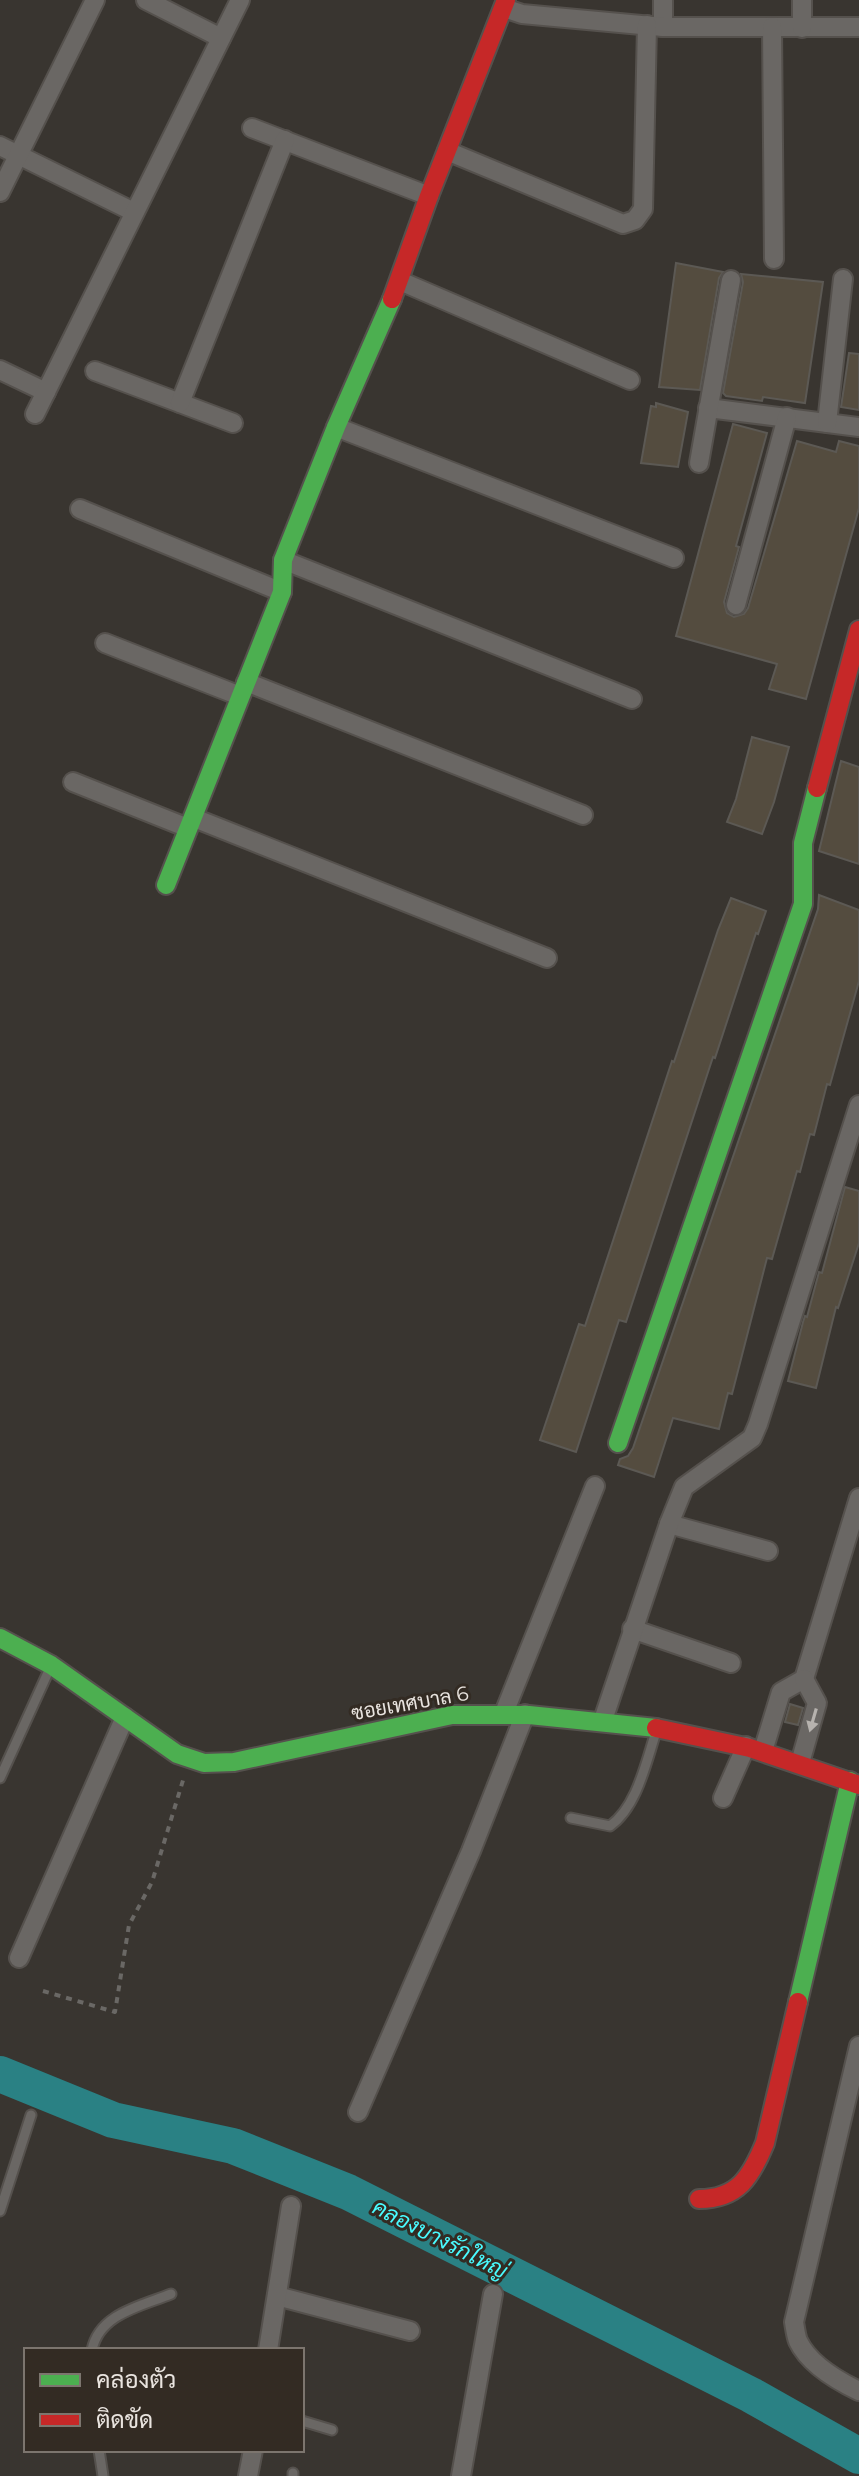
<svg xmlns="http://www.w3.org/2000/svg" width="859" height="2476" font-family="Montserrat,Sarabun,sans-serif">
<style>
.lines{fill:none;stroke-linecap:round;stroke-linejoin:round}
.river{stroke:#2a8184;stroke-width:36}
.building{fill:#544c3f;stroke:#5c5954;stroke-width:2}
.lane-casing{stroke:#55514d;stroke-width:13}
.street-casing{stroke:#55514d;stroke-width:22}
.fast-casing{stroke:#55514d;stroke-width:22}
.jam-casing{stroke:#55514d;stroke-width:22}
.path{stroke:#6a6865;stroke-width:4;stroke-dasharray:6 6;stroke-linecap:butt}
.lane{stroke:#6a6764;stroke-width:9}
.street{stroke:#6a6764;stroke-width:18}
.fast{stroke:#4caf50;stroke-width:18}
.jam{stroke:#c62828;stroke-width:18}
.oneway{fill:#b6b2ae}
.labels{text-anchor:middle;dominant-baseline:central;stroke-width:6;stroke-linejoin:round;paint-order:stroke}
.street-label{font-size:20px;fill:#e9e4df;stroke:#332b23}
.water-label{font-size:22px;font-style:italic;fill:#49fbff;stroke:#332b23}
</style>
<rect width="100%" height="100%" fill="#393530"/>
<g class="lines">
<path class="river" d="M0,2074L113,2120L233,2146L348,2192L751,2395L859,2456"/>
</g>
<g class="building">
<path d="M676,263L723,272L719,278L700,390L659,387Z"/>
<path d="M741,274L823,282L805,403L763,397L762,401L726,396L723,393L743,282Z"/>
<path d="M849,353L859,354V410L841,407Z"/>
<path d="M656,403L688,412L678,467L641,463L651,406L656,407Z"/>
<path d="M733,424L767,433L736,546L739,547L724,602L727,613L734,617L744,614L748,608L797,441L836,452L839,441L859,446V508L806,699L769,689L777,664L676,636Z"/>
<path d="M752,737L789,747L774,802L762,834L727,822L736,799Z"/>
<path d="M841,761L859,767V864L819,851Z"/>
<path d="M819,895L859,910V981L830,1085L827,1084L814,1135L810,1134L800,1172L797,1171L772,1259L767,1258L732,1394L728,1393L719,1429L673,1418L654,1477L618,1465L620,1459L628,1456L633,1448L818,909Z"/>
<path d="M731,898L766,911L758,934L756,933L715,1058L713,1057L626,1322L619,1320L576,1452L540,1440L579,1324L585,1326L672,1061L674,1062L718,930Z"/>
<path d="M845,1187L859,1191V1243L838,1308L836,1307L816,1388L788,1381L803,1322L805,1316L807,1317L819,1272L822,1273Z"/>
<path d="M790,1704L803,1708L798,1725L785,1722Z"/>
</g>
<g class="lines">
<defs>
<g id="lane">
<path d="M0,1778L50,1668"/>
<path d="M571,1818L610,1826C637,1807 646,1762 656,1732"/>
<path d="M0,2211L31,2115"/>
<path d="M92,2350C99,2314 141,2306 171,2294"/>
<path d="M302,2421L332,2430"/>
<path d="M99,2450L103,2476"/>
<path d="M293,2476V2473"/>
</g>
<g id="street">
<path d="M146,0L221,38"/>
<path d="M663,0V27"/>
<path d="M504,8L522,14L663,27H859"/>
<path d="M772,27L774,259"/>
<path d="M802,28V0"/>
<path d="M252,128L429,196"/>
<path d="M0,146L134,212"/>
<path d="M447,151L623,224L635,220L643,209L647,25"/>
<path d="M0,192L95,0"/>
<path d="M400,281L630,380"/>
<path d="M0,370L46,392"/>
<path d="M95,371L233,423"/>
<path d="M180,403L285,140"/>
<path d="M708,408L859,427"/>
<path d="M35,414L240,0"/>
<path d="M827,423L843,279"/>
<path d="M336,427L674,558"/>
<path d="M699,463L731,280"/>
<path d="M80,509L282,592"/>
<path d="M283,560L632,699"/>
<path d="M736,605L787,417"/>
<path d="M105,643L240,696"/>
<path d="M246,682L583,815"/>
<path d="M73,782L188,828"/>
<path d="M194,818L547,958"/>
<path d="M669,1524L768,1551"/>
<path d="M632,1629L731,1663"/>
<path d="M804,1679L859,1498"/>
<path d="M504,1713L595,1486"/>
<path d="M603,1720L669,1524L684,1487L752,1438L758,1424L859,1105"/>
<path d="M763,1751L781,1692L804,1679"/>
<path d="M800,1763L817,1703L804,1679"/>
<path d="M723,1798L746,1746"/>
<path d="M19,1958L125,1717"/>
<path d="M859,2046L794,2322C795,2328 796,2336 798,2341C809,2364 838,2381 859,2391"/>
<path d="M358,2112L471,1851L525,1714"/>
<path d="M277,2296L410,2331"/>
<path d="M268,2350L291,2206"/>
<path d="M248,2476L253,2450"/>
<path d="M461,2476L493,2294"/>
</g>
<g id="fast">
<path d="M166,885L282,592L283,560L336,427L392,299"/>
<path d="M618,1443L803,904V843L817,788"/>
<path d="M0,1638L51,1665L177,1754L204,1763L234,1762L452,1715H529L656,1728"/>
<path d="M798,2002L850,1781"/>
</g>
<g id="jam">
<path d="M392,299L429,196L506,0"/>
<path d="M817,788L859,630"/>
<path d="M656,1728L750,1748L859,1785"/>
<path d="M699,2199C738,2199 751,2177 765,2143L798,2002"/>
</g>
</defs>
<use href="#lane" class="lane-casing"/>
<use href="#street" class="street-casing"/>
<use href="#fast" class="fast-casing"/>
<use href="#jam" class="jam-casing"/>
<path class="path" d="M43,1991L115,2012L129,1925L152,1882L184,1777"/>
<use href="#lane" class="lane"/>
<use href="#street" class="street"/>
<use href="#fast" class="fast"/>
<use href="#jam" class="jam"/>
</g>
<defs><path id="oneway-solid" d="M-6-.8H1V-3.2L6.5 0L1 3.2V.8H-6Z" transform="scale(2)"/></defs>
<use class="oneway" href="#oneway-solid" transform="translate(813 1720) rotate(106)"/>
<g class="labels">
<g class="street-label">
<text transform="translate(410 1703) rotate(-10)">ซอยเทศบาล 6</text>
</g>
<g class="water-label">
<text transform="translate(440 2239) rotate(27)">คลองบางรักใหญ่</text>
</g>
</g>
<rect x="24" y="2348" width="280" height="104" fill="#332b23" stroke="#7c756e" stroke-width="2"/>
<rect x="40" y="2374" width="40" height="12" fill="#4caf50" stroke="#7c756e" stroke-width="2"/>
<text x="96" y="2388" font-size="24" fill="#e9e4df">คล่องตัว</text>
<rect x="40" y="2414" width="40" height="12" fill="#c62828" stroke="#7c756e" stroke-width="2"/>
<text x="96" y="2428" font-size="24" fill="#e9e4df">ติดขัด</text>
</svg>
